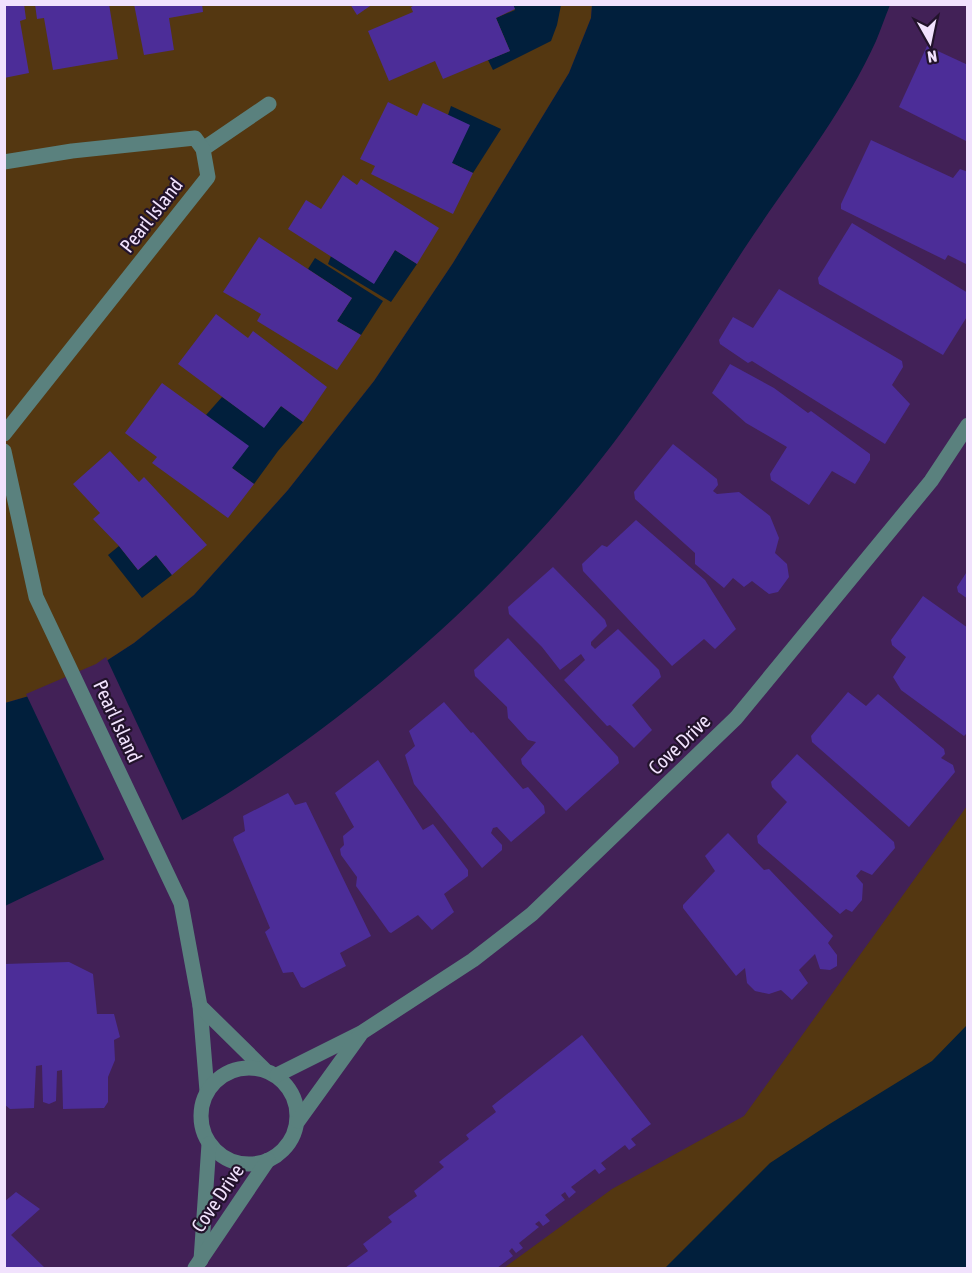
<svg xmlns="http://www.w3.org/2000/svg" width="972" height="1273" font-family="'Asap Condensed',sans-serif">
<style>
.green{fill:#543711}
.water{fill:#011f3c}
.pier{fill:#422157}
.building{fill:#4c2d98}
.lines{fill:none;stroke-linecap:round;stroke-linejoin:round}
.minor{stroke:#5a817e;stroke-width:15}
.labels{text-anchor:middle;dominant-baseline:central;stroke-width:4.5;stroke-linejoin:round;paint-order:stroke}
.street-label{font-size:20px;fill:#f1e2fd;stroke:#22132b}
</style>
<rect width="100%" height="100%" fill="#422157"/>
<g class="green">
<path d="M5,5H592L591,18L569,73L453,263L374,381L288,490L194,595L134,643L97,667L36,694L5,703Z"/>
<path d="M967,806V1268H504L612,1189L744,1116Z"/>
</g>
<g class="water">
<path d="M513,5H561L557,25L551,41L493,70L488,60L510,51L496,18L515,10Z"/>
<path d="M592,5H890C885,17 881,29 876,41C843,114 788,182 744,249C692,329 642,411 581,484C477,609 337,730 197,812C136,847 68,875 5,906V703L36,694L97,667L134,643L194,595L288,490L374,381L453,263L569,73L591,18Z"/>
<path d="M451,106L501,129L473,173L452,163L448,115Z"/>
<path d="M395,250L417,264L391,302L328,264L331,256L374,283Z"/>
<path d="M315,258L383,301L361,335L337,321L352,298L308,269Z"/>
<path d="M222,397L264,427L281,406L303,422L278,451L254,484L232,468L206,415Z"/>
<path d="M119,546L138,570L156,555L172,575L142,598L108,555Z"/>
<path d="M967,1025V1268H665L770,1163L828,1125L932,1061Z"/>
</g>
<path class="pier" d="M106,657L183,822L105,861L26,694L96,664Z"/>
<g class="building">
<path d="M4,4H24L26,19L20,21L29,73L4,78Z"/>
<path d="M35,4H109L118,59L53,70L44,18L37,19Z"/>
<path d="M134,4H202L203,12L169,18L174,50L144,55Z"/>
<path d="M350,4H373L357,15Z"/>
<path d="M417,4H513L515,9L496,18L510,51L443,79L435,61L389,81L368,31L413,12L411,7Z"/>
<path d="M927,46L968,65V142L899,107Z"/>
<path d="M388,102L417,116L423,103L470,125L452,163L473,173L453,214L371,174L375,166L360,159Z"/>
<path d="M871,140L953,178L960,169L968,172V265L948,255L945,260L841,209V204Z"/>
<path d="M343,175L357,185L361,179L439,228L417,264L395,250L374,284L288,229L306,200L321,209Z"/>
<path d="M852,223L968,293V315L943,355L819,284L818,278Z"/>
<path d="M259,237L352,298L337,321L361,335L337,370L257,321L261,314L223,292Z"/>
<path d="M779,289L902,361L903,367L892,385L910,404L885,444L752,361L748,363L720,344L719,340L733,317L753,328Z"/>
<path d="M216,314L248,338L253,331L327,387L303,422L281,406L264,428L178,364Z"/>
<path d="M730,364L774,388L808,413L811,411L870,454V460L855,484L832,471L809,505L771,480L770,474L787,447L746,423L712,393Z"/>
<path d="M162,383L249,446L232,468L254,484L228,518L152,463L157,457L125,433Z"/>
<path d="M673,444L717,479L718,485L713,491L717,494L739,492L770,516L779,538L775,553L787,564L789,577L778,592L769,594L752,581L744,587L733,578L724,588L695,564V553L635,499L634,492Z"/>
<path d="M110,451L139,482L144,477L207,545L172,575L156,555L138,570L119,546L93,519L100,513L73,484Z"/>
<path d="M636,520L705,580L736,629L715,649L704,639L672,666L583,571L582,564L602,545L607,547Z"/>
<path d="M553,567L605,620L607,626L591,642V645L595,649L618,629L659,670L661,677L632,705L652,730L634,748L610,725L607,726L564,680L585,660L581,654L560,670L542,647L509,614L508,607Z"/>
<path d="M968,570V599L958,592L957,587Z"/>
<path d="M923,596L968,628V732L964,736L901,690L893,677L906,657L892,645L891,640Z"/>
<path d="M508,638L618,757L619,763L566,811L522,764L521,759L536,742L528,740L508,718L507,707L475,676L474,670Z"/>
<path d="M848,692L866,706L878,694L944,749L945,754L941,758L953,765L955,772L909,827L812,742L811,736Z"/>
<path d="M444,702L471,733L473,732L523,789L528,787L544,806L545,813L511,842L497,827L493,828L491,833L502,845V850L482,868L414,784L405,755L415,746L409,731Z"/>
<path d="M797,754L894,842L895,848L872,875L861,870L856,876L863,884L862,900L852,912L846,909L840,914L758,843L757,836L787,802L772,787L771,782Z"/>
<path d="M378,760L423,830L433,824L468,870V876L444,894L454,912L432,930L418,915L391,933L389,932L356,886L357,877L341,855L340,849L344,845L343,836L354,827L335,793Z"/>
<path d="M288,793L295,805L306,802L371,936L340,953L346,966L304,988L301,987L293,972L283,973L265,932L270,928L233,840L234,837L245,831L243,816Z"/>
<path d="M728,833L764,870L769,869L833,936L828,943L837,955V966L830,970L820,969L815,954L799,970L808,983L792,1000L781,990L769,994L755,991L747,983L745,968L736,976L683,908V905L715,871L705,856Z"/>
<path d="M69,962L93,974L97,1014H114L120,1037L114,1040L115,1060L108,1077V1102L104,1108L63,1109L62,1070L57,1071L56,1101L49,1104L43,1102L42,1065L36,1066L34,1108L10,1109L4,1104V964Z"/>
<path d="M582,1035L651,1124L631,1139L636,1145L629,1150L625,1145L601,1163L606,1169L599,1174L595,1169L571,1187L576,1192L569,1198L565,1192L561,1195L565,1200L545,1215L550,1221L543,1226L539,1221L535,1224L539,1227L519,1243L523,1248L516,1253L512,1248L509,1251L513,1256L497,1268H345L368,1251L363,1244L392,1222L388,1217L417,1196L414,1191L444,1167L439,1162L469,1139L466,1135L496,1112L492,1106Z"/>
<path d="M16,1192L40,1209L11,1235L45,1268H4V1202Z"/>
</g>
<g class="lines">
<g class="minor">
<path d="M203,149L269,104"/>
<path d="M4,162L72,151L195,138L203,149L208,177L4,434"/>
<path d="M4,451L36,597L181,903L200,1006L207,1091"/>
<path d="M200,1006L264,1069"/>
<circle cx="249" cy="1116" r="48"/>
<path d="M277,1075L361,1033L473,960L532,914L736,718L931,481L968,425"/>
<path d="M298,1121L360,1035"/>
<path d="M201,1260L209,1144"/>
<path d="M195,1268L268,1160"/>
</g>
</g>
<g class="labels">
<g class="street-label">
<text transform="translate(151 215) rotate(-52)">Pearl Island</text>
<text transform="translate(118 721) rotate(65)">Pearl Island</text>
<text transform="translate(679 744) rotate(-44)">Cove Drive</text>
<text transform="translate(217 1198) rotate(-56)">Cove Drive</text>
</g>
</g>
<rect width="972" height="1273" fill="none" stroke="#f1e2fd" stroke-width="12"/>
<g transform="translate(930 42) rotate(171)" stroke="#22132b" stroke-width="4.5" paint-order="stroke">
<path d="M0-4.5L10 22L0 15L-10 22Z" fill="#f1e2fd"/>
<text y="-9" font-size="16" font-weight="bold" text-anchor="middle" fill="#f1e2fd">N</text>
</g>
</svg>
